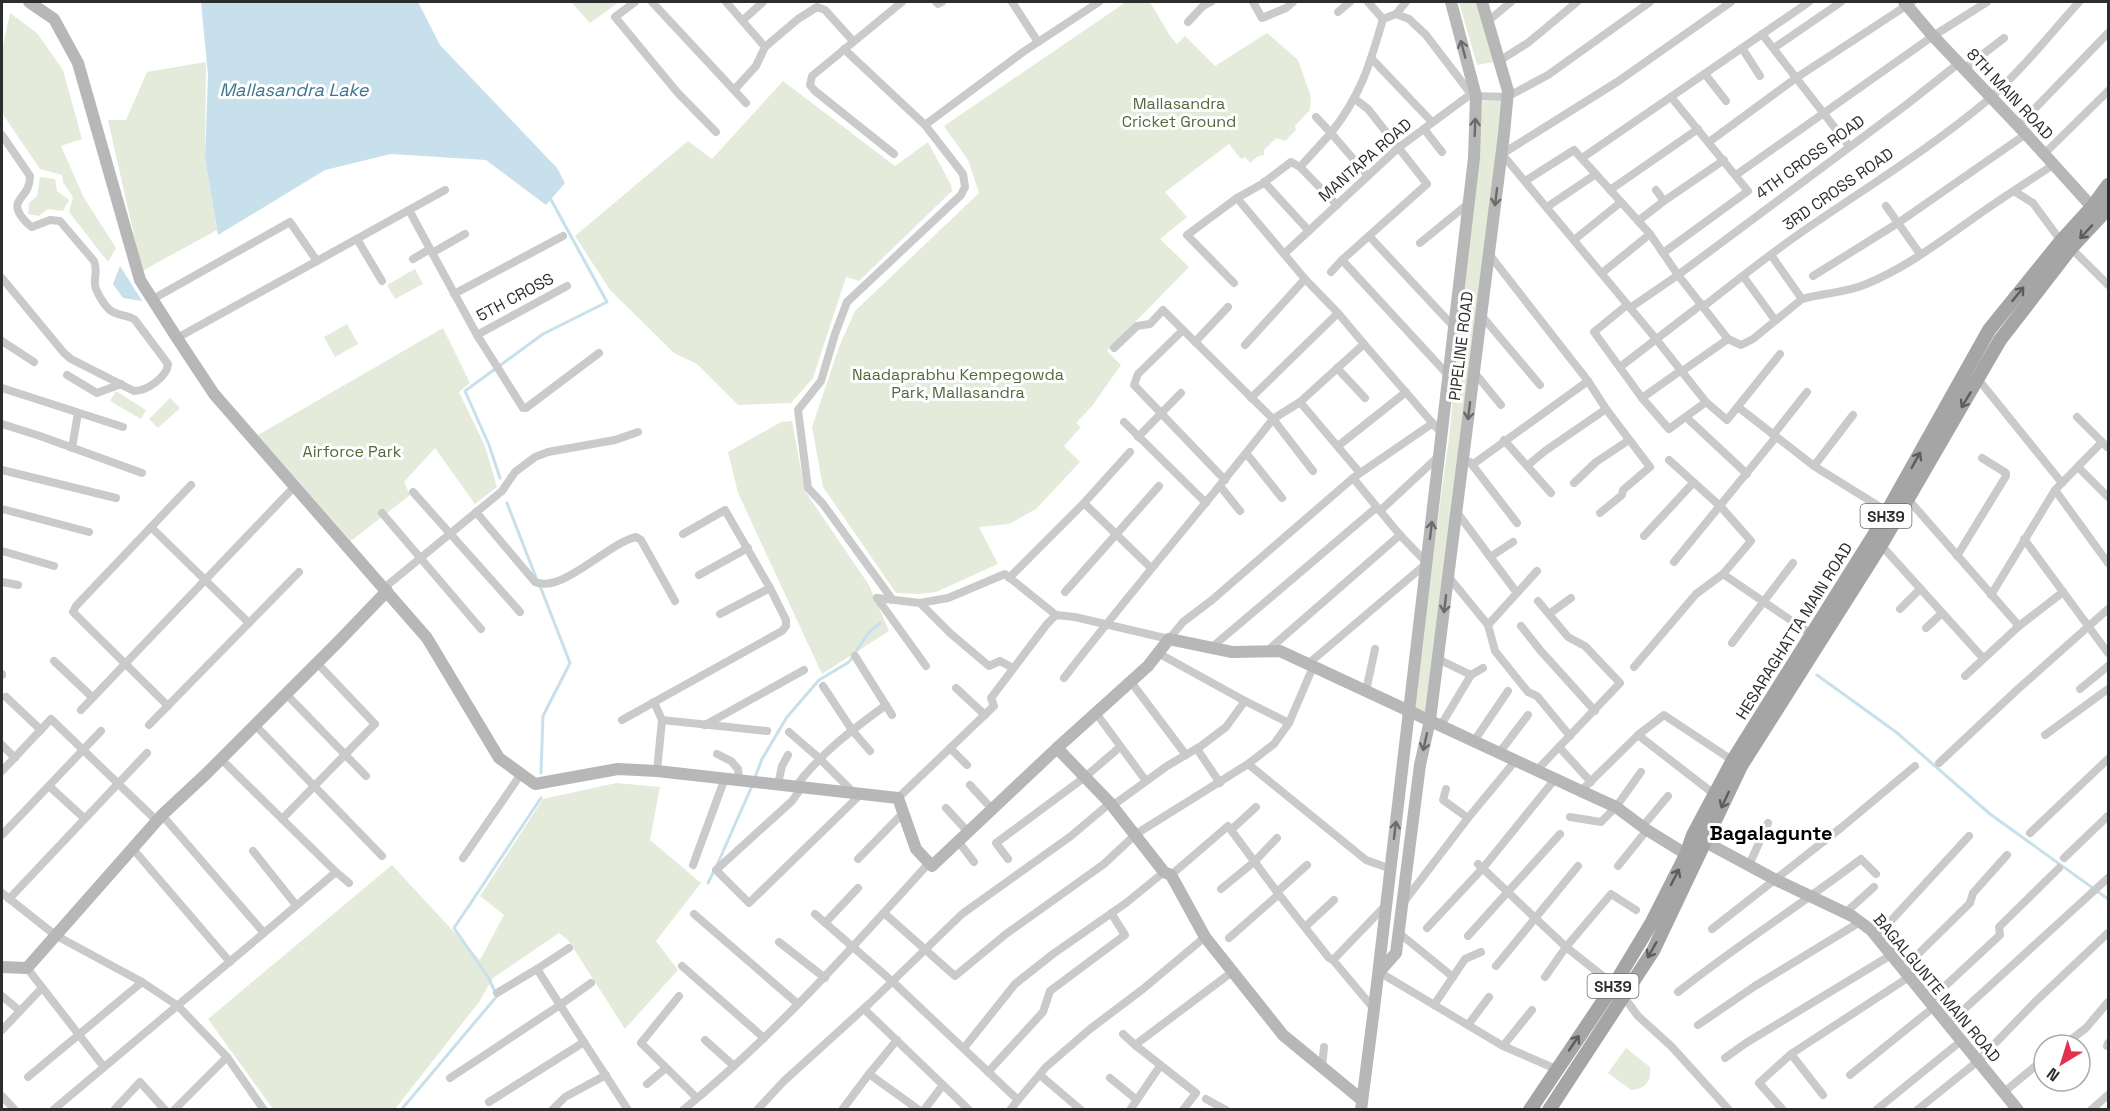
<svg xmlns="http://www.w3.org/2000/svg" width="2110" height="1111" font-family="'Space Grotesk',sans-serif">
<style>
.green{fill:#e5ebdb}
.water{fill:#c7e0eb}
.lines{fill:none;stroke-linecap:round;stroke-linejoin:round}
.stream{stroke:#c7e0eb;stroke-width:3}
.street{stroke:#cacaca;stroke-width:8}
.secondary{stroke:#b7b7b7;stroke-width:12}
.primary{stroke:#a5a5a5;stroke-width:14}
.oneway{stroke:#6b6b6b}
.oneway2{stroke:#5d5d5d}
.labels{text-anchor:middle;dominant-baseline:central;stroke-width:6;stroke-linejoin:round;paint-order:stroke}
.shield{fill:#fff;stroke:#6c6c6c;stroke-width:1.5}
.shield-label{font-size:15px;font-weight:bold;fill:#2d2d2d}
.street-label{font-size:16px;fill:#2d2d2d;stroke:#fff}
.park-label{font-size:16px;fill:#54683c;stroke:#fff}
.water-label{font-size:18px;font-style:italic;fill:#3d758e;stroke:#fff}
.quarter-label{font-size:20px;font-weight:bold;fill:#000;stroke:#fff}
</style>
<rect width="100%" height="100%" fill="#fff"/>
<g class="green">
<path d="M571,2H619L590,23Z"/>
<path d="M1126,2H1150L1170,36L1177,44L1185,36L1215,66L1267,33L1298,60L1311,97L1310,110L1295,126L1296,130L1285,141L1276,138L1264,150V155L1258,156L1250,163L1245,157L1241,159L1229,144L1165,192L1187,217L1160,239L1189,267L1107,351L1121,365L1092,406L1076,423L1081,427L1064,446L1080,462L1036,509L1009,524L979,527L998,564L936,592L920,594L896,593L823,487L812,427L839,347L855,311L979,193L968,160L944,126Z"/>
<path d="M1459,2H1482L1494,62L1477,65Z"/>
<path d="M10,13L37,33L63,70L82,139L61,146L84,198L116,248L108,262L69,212L73,197L63,182L62,175L40,169L2,113V50Z"/>
<path d="M206,62L205,159L217,230L142,271L108,120H126L147,72Z"/>
<path d="M783,81L895,166L928,142L951,185L952,191L859,281L846,277L813,378L791,403L738,405L697,364L674,353L610,290L575,236L688,141L712,159Z"/>
<path d="M1504,100L1429,716L1412,709L1449,438L1482,101Z"/>
<path d="M40,177L55,179L57,191L69,200L63,211L48,209L39,216L28,214L29,203L37,196Z"/>
<path d="M415,269L423,284L395,299L387,285Z"/>
<path d="M347,324L358,344L335,357L324,337Z"/>
<path d="M443,328L470,383L459,392L485,446L497,487L475,504L435,448L404,482L410,495L351,541L258,435Z"/>
<path d="M116,391L146,410L141,419L110,401Z"/>
<path d="M170,398L180,408L158,428L149,419Z"/>
<path d="M792,421L805,491L869,585L889,631L822,674L738,493L728,452L781,422Z"/>
<path d="M616,783L660,787L650,840L701,883L656,941L678,970L625,1029L568,940L559,933L493,978L479,1002L395,1109H273L208,1019L392,865L480,960L504,915L480,896L543,799Z"/>
<path d="M1626,1048L1650,1067C1652,1081 1645,1089 1631,1090L1608,1073Z"/>
</g>
<g class="water">
<path d="M201,2H418L440,45L557,168L565,183L546,205L486,160L391,154L325,170L218,235L205,159L208,75Z"/>
<path d="M120,266L142,301L123,298L113,284Z"/>
</g>
<g class="lines">
<g class="stream">
<path d="M500,478L489,445L465,391L543,334L607,302L549,196"/>
<path d="M507,503L537,580"/>
<path d="M540,586L570,663L543,716L541,773"/>
<path d="M1817,675L1896,732L1990,814L2108,899"/>
<path d="M754,780L762,759L787,717L819,680L849,662L869,632L880,623"/>
<path d="M717,865L752,786"/>
<path d="M708,883L714,871"/>
<path d="M401,1110L497,996L488,977L454,928L541,798"/>
</g>
<g class="street">
<path d="M635,2L615,17L677,92L716,132"/>
<path d="M652,2L746,103"/>
<path d="M726,2L765,47"/>
<path d="M936,2L938,4L942,2"/>
<path d="M1012,2L1038,42"/>
<path d="M1253,2L1262,18L1286,8L1293,2"/>
<path d="M1368,2L1383,19L1396,14L1409,19L1426,35L1471,94L1476,96L1507,97L1548,75L1650,2"/>
<path d="M1731,2L1617,82L1502,154L1656,339L1706,402L1727,420L1780,354"/>
<path d="M1338,12L1350,2"/>
<path d="M1396,14L1406,2"/>
<path d="M743,20L763,2"/>
<path d="M1488,21L1511,2"/>
<path d="M1188,22L1203,6L1211,2"/>
<path d="M1762,34L1849,146"/>
<path d="M1742,48L1760,76"/>
<path d="M1774,48L1841,2"/>
<path d="M844,49L925,125L963,174L965,187L961,195L847,302L835,334L821,381L798,410L808,488L823,504L892,599"/>
<path d="M1372,59L1432,122"/>
<path d="M1499,61L1529,42L1577,2"/>
<path d="M1964,69L2004,38"/>
<path d="M1705,74L1726,101"/>
<path d="M734,90L756,66L765,47L798,19L817,7L825,10L853,41"/>
<path d="M1355,99L1368,109L1427,184L1342,260L1449,376"/>
<path d="M1316,117L1331,133L1300,167L1337,205"/>
<path d="M925,125L1023,52L1099,2"/>
<path d="M2019,125L2108,33"/>
<path d="M1424,129L1442,152"/>
<path d="M2,135L30,176C30,199 9,198 21,216C25,221 27,224 32,227L50,220L60,221L94,261C98,270 94,276 95,285C96,292 106,309 113,312C120,316 128,315 135,320L168,364C167,377 147,391 134,391L71,359L64,353L2,278"/>
<path d="M1709,142L1796,78L1912,2"/>
<path d="M894,154L815,91L810,85L812,76L902,2"/>
<path d="M2044,154L2108,91"/>
<path d="M1582,158L1809,2"/>
<path d="M1300,167L1291,162L1262,184L1237,198L1305,279"/>
<path d="M1736,175L1933,36L1987,2"/>
<path d="M1368,176L1331,133C1361,95 1370,64 1383,19"/>
<path d="M1525,181L1574,150L1650,234L1678,275L1728,339L1741,345L1753,339L1802,299"/>
<path d="M1264,182L1309,231"/>
<path d="M1610,190L1698,129"/>
<path d="M1656,190L1664,201L1724,160"/>
<path d="M2014,191L2033,203L2061,241"/>
<path d="M1886,206L1920,254"/>
<path d="M1547,207L1596,174"/>
<path d="M409,210L430,249"/>
<path d="M1638,221L1664,201"/>
<path d="M1369,236L1454,327"/>
<path d="M357,239L382,281"/>
<path d="M1574,240L1621,202"/>
<path d="M1420,243L1469,203"/>
<path d="M2071,248L2108,285"/>
<path d="M432,253L465,234"/>
<path d="M1663,253L1748,191L1671,97"/>
<path d="M1284,254L1398,148L1471,94"/>
<path d="M1489,254L1588,381L1606,409L1650,467L1623,490L1622,495L1600,513"/>
<path d="M1771,255L1802,299C1822,293 1844,293 1864,285C1909,267 1949,235 1988,208C2010,193 2032,179 2053,165"/>
<path d="M413,259L430,249L477,335L523,408H526L599,353"/>
<path d="M317,261L445,190"/>
<path d="M1331,272L1342,260"/>
<path d="M1602,273L1650,234"/>
<path d="M1743,276L1775,320"/>
<path d="M1813,276L1898,223L2026,134"/>
<path d="M1234,283L1187,235L1237,198"/>
<path d="M454,294L563,236"/>
<path d="M153,299L290,222L317,261L177,338"/>
<path d="M1627,305L1594,332L1642,398L1669,429L1706,402"/>
<path d="M1704,306C1735,282 1766,257 1799,234C1862,190 1930,149 1989,99C2022,70 2050,34 2079,2"/>
<path d="M1630,308L1678,275L1906,105L1959,63"/>
<path d="M1481,315L1540,385"/>
<path d="M1183,330L1138,374L1134,385L1225,480"/>
<path d="M477,335L567,286"/>
<path d="M2,341L34,362"/>
<path d="M1195,342L1228,307"/>
<path d="M1364,344L1442,434"/>
<path d="M1245,345L1305,279L1338,313L1364,344L1300,402L1273,419L1313,471"/>
<path d="M1620,367L1702,304"/>
<path d="M1337,368L1365,398"/>
<path d="M1474,372L1501,405"/>
<path d="M1681,372L1728,339"/>
<path d="M67,375L97,393L121,384"/>
<path d="M1978,379L2062,483"/>
<path d="M2,388L123,427"/>
<path d="M1251,398L1338,313"/>
<path d="M1642,398L1680,371"/>
<path d="M1300,402L1360,473"/>
<path d="M1738,407L1814,466L1888,512"/>
<path d="M1686,417L1747,474"/>
<path d="M2077,417L2108,448"/>
<path d="M1124,422L1206,503"/>
<path d="M2,424L40,436L142,473"/>
<path d="M1773,435L1807,392"/>
<path d="M1138,437L1181,393"/>
<path d="M1504,440L1551,493"/>
<path d="M1338,446L1406,392"/>
<path d="M72,448L78,413"/>
<path d="M1246,453L1282,498"/>
<path d="M1470,462L1517,523"/>
<path d="M1472,465L1588,381"/>
<path d="M1527,466L1545,451L1606,409"/>
<path d="M1814,466L1853,415"/>
<path d="M2078,467L2108,497"/>
<path d="M2,470L116,498"/>
<path d="M1353,478L1433,423"/>
<path d="M1574,483L1596,462L1629,440"/>
<path d="M1220,486L1240,511"/>
<path d="M2055,490L2108,563"/>
<path d="M413,492L520,612"/>
<path d="M1907,498L2019,626"/>
<path d="M1084,503L1130,452"/>
<path d="M2,509L89,532"/>
<path d="M1380,511L1439,456"/>
<path d="M1456,511L1517,593"/>
<path d="M476,512L535,582C562,594 608,543 636,537L641,540L675,601"/>
<path d="M382,513L481,629"/>
<path d="M151,527L249,623"/>
<path d="M1644,536L1693,483"/>
<path d="M2024,539L2108,653"/>
<path d="M1881,545L1983,658"/>
<path d="M2,551L54,566"/>
<path d="M1957,556L2006,476V473L1982,458"/>
<path d="M1490,557L1513,542"/>
<path d="M1674,562L1776,437"/>
<path d="M1723,574L1814,636"/>
<path d="M699,575L748,548"/>
<path d="M1448,576L1488,625L1495,651L1528,692L1537,696L1570,736"/>
<path d="M1009,578L1084,503L1151,568"/>
<path d="M2,582L18,585"/>
<path d="M384,588L502,491L515,472L535,457L548,452L615,440L638,432"/>
<path d="M1065,592L1159,486"/>
<path d="M1991,595L2055,490L2102,442"/>
<path d="M877,598L920,603L950,633L989,666L1000,661L1013,668"/>
<path d="M877,598L926,666"/>
<path d="M920,603L948,598L1005,574L1056,615"/>
<path d="M1900,609L1920,589"/>
<path d="M720,614L770,588"/>
<path d="M1549,614L1571,598"/>
<path d="M1488,625L1537,571"/>
<path d="M1521,626L1540,650L1595,711"/>
<path d="M1926,628L1942,613"/>
<path d="M1732,643L1793,563"/>
<path d="M1211,648L1377,507"/>
<path d="M1267,651L1400,535"/>
<path d="M855,656L892,715"/>
<path d="M1438,659L1471,675L1441,725"/>
<path d="M54,661L92,697"/>
<path d="M1313,667L1289,723L1274,744L1248,764L1366,860L1391,869"/>
<path d="M1634,667L1696,594L1723,574L1751,541L1721,507L1669,460"/>
<path d="M2,675V674"/>
<path d="M1471,675L1483,668"/>
<path d="M1965,676L2019,626L2063,592"/>
<path d="M1064,678C1132,590 1204,507 1273,419L1163,310L1150,324L1137,326L1114,348"/>
<path d="M1131,682L1186,755"/>
<path d="M823,686L852,730L870,751"/>
<path d="M956,688L985,715"/>
<path d="M2080,689L2108,666"/>
<path d="M1366,691L1375,649"/>
<path d="M286,694L366,776"/>
<path d="M6,697L41,730"/>
<path d="M1245,701L1289,723"/>
<path d="M654,702L662,720L657,771"/>
<path d="M168,706L73,612L76,606L191,485"/>
<path d="M81,710L295,486"/>
<path d="M1096,713L1146,781"/>
<path d="M622,720L782,631L786,626V620L770,588L725,510L683,534"/>
<path d="M662,720L767,731"/>
<path d="M149,725L299,572"/>
<path d="M255,725L382,856"/>
<path d="M705,725L804,670"/>
<path d="M789,732L819,758L853,792"/>
<path d="M1638,735L1714,794"/>
<path d="M2045,735L2108,689"/>
<path d="M1474,741L1508,691"/>
<path d="M2,745L15,758"/>
<path d="M1559,747L1591,782"/>
<path d="M950,748L967,765"/>
<path d="M1197,749L1220,783"/>
<path d="M1499,753L1528,715"/>
<path d="M717,754L731,761L738,769L739,780"/>
<path d="M221,759L336,872L264,933"/>
<path d="M1939,763L2018,689L2108,609"/>
<path d="M1537,770L1620,683L1585,646L1568,637L1538,601"/>
<path d="M2,771L51,719L157,821"/>
<path d="M778,784L782,766L788,755"/>
<path d="M970,785L992,809"/>
<path d="M49,786L84,818"/>
<path d="M796,786C822,752 852,730 886,705"/>
<path d="M802,787L792,801L716,870L749,903L862,793"/>
<path d="M1581,791L1638,735L1664,715L1735,762"/>
<path d="M898,798L994,706L991,698L1047,624L1056,615L1075,617L1169,639L1183,622L1212,600L1353,478L1400,535L1427,563L1308,664"/>
<path d="M1112,806L1167,766L1201,746L1226,727L1245,701L1158,653"/>
<path d="M946,808L968,832"/>
<path d="M1570,817L1601,822L1616,807L1641,772"/>
<path d="M1468,818L1516,760"/>
<path d="M282,819L375,724L317,663"/>
<path d="M1643,826L1668,796"/>
<path d="M1231,830L1256,807"/>
<path d="M2030,833L2108,759"/>
<path d="M2,835L101,731"/>
<path d="M958,841L974,862"/>
<path d="M133,849L230,962"/>
<path d="M253,851L296,905"/>
<path d="M463,858L521,774"/>
<path d="M2064,858L2108,816"/>
<path d="M858,859L903,813"/>
<path d="M1008,859L996,843L1085,777L1120,747"/>
<path d="M1478,864L1566,947L1614,985"/>
<path d="M693,865L725,778"/>
<path d="M1307,865L1277,892L1329,958L1333,960"/>
<path d="M1749,865L1768,823"/>
<path d="M1618,866L1647,830"/>
<path d="M336,872L349,883"/>
<path d="M1171,875L1228,826L1277,892"/>
<path d="M1221,889L1254,862L1277,838"/>
<path d="M2,893L55,935L142,982L178,1006L227,1057L264,1110"/>
<path d="M9,899L147,753"/>
<path d="M1403,903L1468,818L1443,800L1446,789"/>
<path d="M884,913L955,976L1006,934L1104,864L1136,834L1248,764"/>
<path d="M1845,913L1874,887"/>
<path d="M694,914L798,1004"/>
<path d="M815,914L893,982L1018,1100L1046,1067L1090,1029L1143,989L1205,937"/>
<path d="M825,923L858,888"/>
<path d="M1305,927L1334,900"/>
<path d="M1427,928L1483,868L1555,779"/>
<path d="M1712,929L1842,827L1915,766"/>
<path d="M1399,933L1453,977"/>
<path d="M1468,936L1560,834"/>
<path d="M1876,937L1969,836"/>
<path d="M1229,938L1278,895"/>
<path d="M779,942L825,978"/>
<path d="M569,948L537,969L560,1005L591,983"/>
<path d="M682,966L764,1038"/>
<path d="M1496,966L1578,866"/>
<path d="M27,968L104,1067"/>
<path d="M1903,969L1970,903L1973,893L2007,855"/>
<path d="M1379,972L1503,1046L1556,1069"/>
<path d="M1545,977L1566,947L1611,894L1636,910"/>
<path d="M1678,992C1737,945 1801,905 1861,859L1876,874"/>
<path d="M497,993L537,969"/>
<path d="M2,996L20,1011"/>
<path d="M679,996L641,1043L697,1098"/>
<path d="M1623,996L1638,1016L1672,1047L1729,1110"/>
<path d="M1929,1001L2000,935L1999,927L2059,868"/>
<path d="M1434,1005L1465,959L1481,952"/>
<path d="M864,1009L969,1110"/>
<path d="M1374,1009L1333,960L1386,905"/>
<path d="M1948,1024L2108,878"/>
<path d="M1468,1025L1489,997"/>
<path d="M1698,1025L1755,986L1860,922"/>
<path d="M2,1030L42,988"/>
<path d="M1123,1034L1135,1045"/>
<path d="M705,1040L734,1066"/>
<path d="M2064,1045L2086,1028L2108,1002"/>
<path d="M1503,1046L1532,1010"/>
<path d="M2107,1046L2108,1043"/>
<path d="M964,1048L1015,984L1053,954L1126,903L1164,872"/>
<path d="M1725,1058L1746,1043L1891,955"/>
<path d="M1322,1067L1324,1047"/>
<path d="M988,1072L1043,1012L1050,991L1125,935L1111,913"/>
<path d="M869,1074L897,1040"/>
<path d="M1040,1075L1081,1110"/>
<path d="M1850,1075L1934,1007"/>
<path d="M28,1077L142,982"/>
<path d="M450,1078L560,1005L628,1110"/>
<path d="M1110,1078L1137,1100"/>
<path d="M647,1084L666,1068"/>
<path d="M2004,1092L2044,1059"/>
<path d="M1823,1095L1791,1054L1909,977"/>
<path d="M2,1096L15,1110"/>
<path d="M1206,1099L1226,1110"/>
<path d="M489,1102L584,1042"/>
<path d="M53,1110L264,933L162,815"/>
<path d="M114,1110L140,1082L165,1110"/>
<path d="M174,1110L227,1057"/>
<path d="M552,1110L565,1097L606,1075"/>
<path d="M683,1110C774,1036 851,949 929,863"/>
<path d="M757,1110L784,1081L870,1003L962,914L1071,836L1110,803"/>
<path d="M842,1110L869,1074L919,1110"/>
<path d="M924,1110L943,1085"/>
<path d="M1010,1110L1018,1100"/>
<path d="M1130,1110L1160,1066"/>
<path d="M1183,1110L1196,1093L1135,1045L1232,972"/>
<path d="M1783,1110L1759,1083L1791,1054"/>
<path d="M1876,1110L1961,1041"/>
<path d="M1917,1110L1978,1061L2036,1001L2108,933"/>
<path d="M2091,1110L2108,1095"/>
</g>
<g class="secondary">
<path d="M29,2L54,19L78,63L140,280L177,338L214,394L427,638L499,758L535,784L618,769L657,771L898,798L916,849L932,866L1057,748L1148,666L1169,639L1232,652L1280,651L1581,791L1616,807L1647,830L1694,859"/>
<path d="M1904,2L1933,36L2026,134L2092,207"/>
<path d="M1057,748L1110,803L1164,872L1171,875L1205,937L1283,1035L1362,1100"/>
<path d="M1698,838L1776,880L1852,916L1871,930L2018,1110"/>
<path d="M2,967L27,968L162,815L206,774L339,641L387,591"/>
<path d="M1379,972L1396,953L1420,765L1430,720L1504,134L1508,91L1482,2"/>
<path d="M1361,1110L1374,1009L1474,158L1476,96L1451,2"/>
</g>
<g class="primary">
<path d="M1530,1110L1614,985L1652,922L1686,855L1693,835L1733,760L1874,535L1989,330L2061,241L2092,207L2108,185"/>
<path d="M1549,1110L1653,951L1741,766L1881,545L2000,340L2071,248L2101,216L2108,205"/>
</g>
</g>
<defs><path id="oneway-shaft" d="M-6 0H5M1.5-3L5.5 0L1.5 3" fill="none" stroke-width="1.6" stroke-linecap="round" stroke-linejoin="round" transform="scale(1.5)"/></defs>
<g class="oneway">
<use href="#oneway-shaft" transform="translate(1463 49) rotate(-105)"/>
<use href="#oneway-shaft" transform="translate(1475 127) rotate(-88)"/>
<use href="#oneway-shaft" transform="translate(1496 197) rotate(97)"/>
<use href="#oneway-shaft" transform="translate(1469 411) rotate(97)"/>
<use href="#oneway-shaft" transform="translate(1431 530) rotate(-83)"/>
<use href="#oneway-shaft" transform="translate(1445 604) rotate(97)"/>
<use href="#oneway-shaft" transform="translate(1425 742) rotate(103)"/>
<use href="#oneway-shaft" transform="translate(1395 830) rotate(-83)"/>
</g>
<g class="oneway2">
<use href="#oneway-shaft" transform="translate(2086 232) rotate(133)"/>
<use href="#oneway-shaft" transform="translate(2018 294) rotate(-51)"/>
<use href="#oneway-shaft" transform="translate(1966 400) rotate(121)"/>
<use href="#oneway-shaft" transform="translate(1916 460) rotate(-61)"/>
<use href="#oneway-shaft" transform="translate(1725 800) rotate(115)"/>
<use href="#oneway-shaft" transform="translate(1675 877) rotate(-63)"/>
<use href="#oneway-shaft" transform="translate(1652 950) rotate(120)"/>
<use href="#oneway-shaft" transform="translate(1574 1043) rotate(-56)"/>
</g>
<g class="labels">
<g class="shield">
<rect x="1860.5" y="504" width="51" height="24" rx="4.5"/>
<rect x="1587.5" y="974" width="51" height="24" rx="4.5"/>
</g>
<g class="shield-label">
<text x="1886" y="516">SH39</text>
<text x="1613" y="986">SH39</text>
</g>
<g class="street-label">
<text transform="translate(2010 94) rotate(47)">8TH MAIN ROAD</text>
<text transform="translate(1810 157) rotate(-36)">4TH CROSS ROAD</text>
<text transform="translate(1365 160) rotate(-41)">MANTAPA ROAD</text>
<text transform="translate(1838 189) rotate(-35)">3RD CROSS ROAD</text>
<text transform="translate(515 297) rotate(-28)">5TH CROSS</text>
<text transform="translate(1461 346) rotate(-83)">PIPELINE ROAD</text>
<text transform="translate(1794 631) rotate(-58)">HESARAGHATTA MAIN ROAD</text>
<text transform="translate(1937 988) rotate(50)">BAGALGUNTE MAIN ROAD</text>
</g>
<g class="park-label">
<text x="1179" y="103">Mallasandra<tspan x="1179" dy="18">Cricket Ground</tspan></text>
<text x="958" y="374">Naadaprabhu Kempegowda<tspan x="958" dy="18">Park, Mallasandra</tspan></text>
<text x="352" y="451">Airforce Park</text>
</g>
<g class="water-label">
<text x="294" y="89">Mallasandra Lake</text>
</g>
<g class="quarter-label">
<text x="1771" y="833">Bagalagunte</text>
</g>
</g>
<rect width="2110" height="1111" fill="none" stroke="#2d2d2d" stroke-width="6"/>
<g transform="translate(2062 1063) rotate(218)"><circle r="28" fill="#ffffff" stroke="#ababab" stroke-width="1.5"/>
<path d="M0-4.5L10 22L0 15L-10 22Z" fill="#e2314d"/>
<text y="-9" font-size="16" font-weight="bold" text-anchor="middle" fill="#2d2d2d">N</text>
</g>
</svg>
